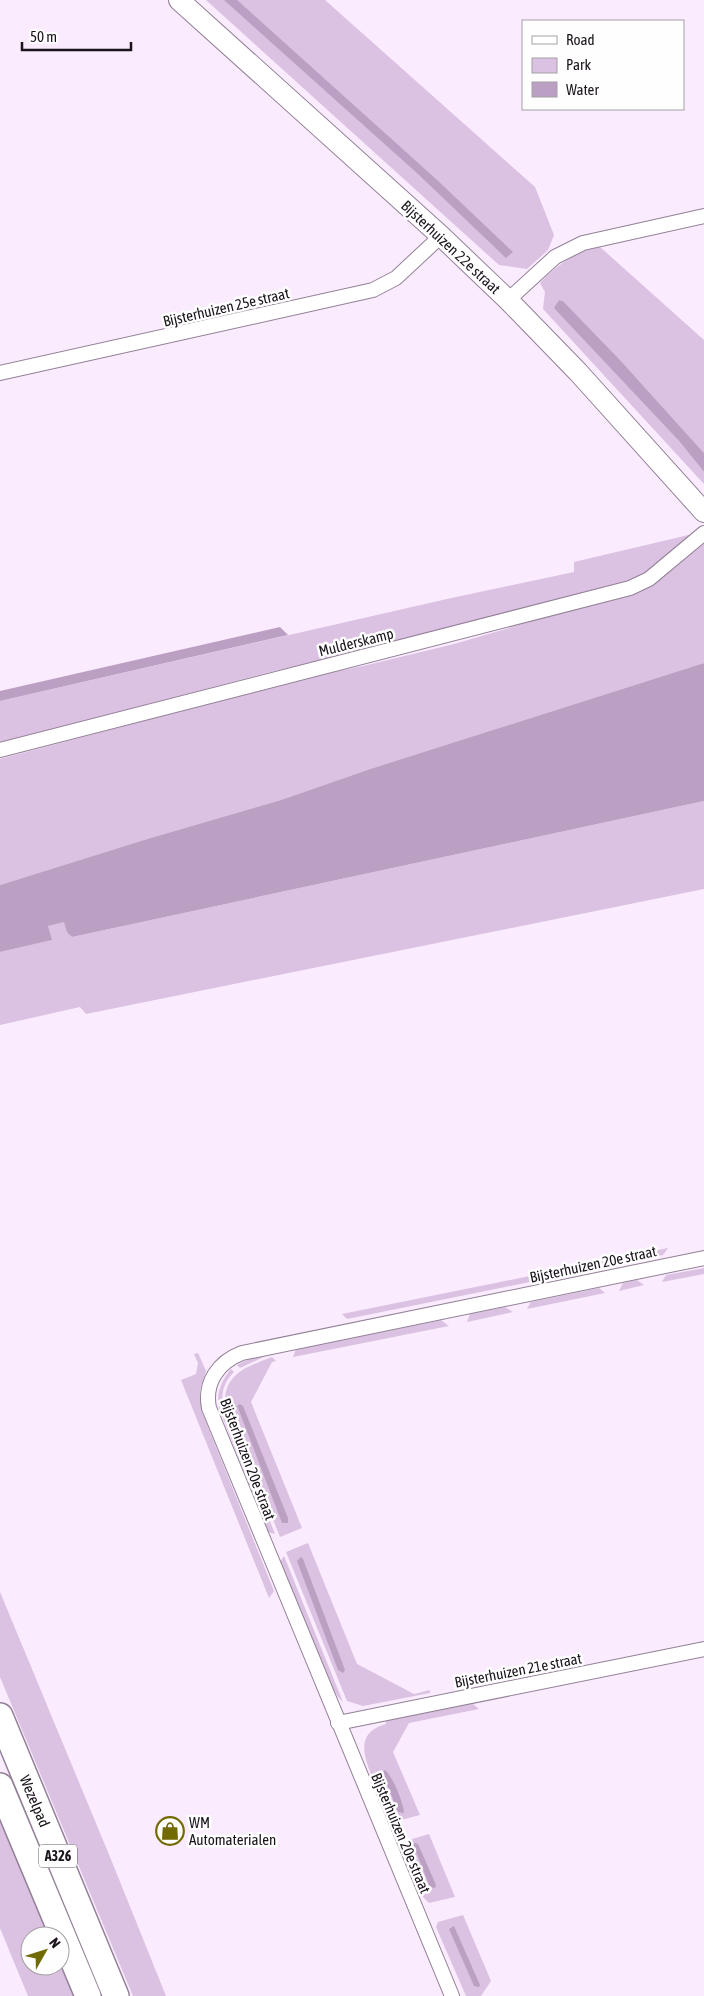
<svg xmlns="http://www.w3.org/2000/svg" width="704" height="1996" font-family="'Asap Condensed',sans-serif">
<style>
.green{fill:#dbc1e2}
.water{fill:#bca0c4}
.lines{fill:none;stroke-linecap:round;stroke-linejoin:round}
.street-casing{stroke:#938197;stroke-width:16}
.secondary-casing{stroke:#938197;stroke-width:22}
.highway-casing{stroke:#938197;stroke-width:28}
.street{stroke:#fff;stroke-width:14}
.secondary{stroke:#fff;stroke-width:20}
.highway{stroke:#fff;stroke-width:25}
.labels{text-anchor:middle;dominant-baseline:central;stroke-width:5;stroke-linejoin:round;paint-order:stroke}
.shield{fill:#fefefe;stroke:#5e5a5f;stroke-width:1}
.shield-label{font-size:14px;font-weight:bold;fill:#1a131b}
.street-label{font-size:15px;fill:#1a131b;stroke:#fefefe}
.poi-label{font-size:15px;fill:#1a131b;stroke:#fefefe;text-anchor:start}
</style>
<rect width="100%" height="100%" fill="#faebfe"/>
<g class="green">
<path d="M206,0H325L535,187L554,235L548,250L527,269L499,265Z"/>
<path d="M600,247L704,340V453L621,361L563,301L559,300L555,308L679,441L704,472V484L543,309L545,292L540,283C557,265 576,251 600,247Z"/>
<path d="M697,533L640,580L389,645L274,671L0,743V701L447,599L574,572V562Z"/>
<path d="M704,539V663L370,769L281,800L147,839L0,885V759L245,694L274,684L363,666L454,644L632,592Z"/>
<path d="M704,801V889L86,1014L80,1007L0,1025V952L51,940L48,926L65,921L72,937Z"/>
<path d="M668,1248L663,1255L347,1319L342,1314Z"/>
<path d="M704,1268V1274L662,1282L666,1275Z"/>
<path d="M637,1280L644,1285L619,1291L623,1283Z"/>
<path d="M599,1288L605,1293L527,1309L531,1302Z"/>
<path d="M505,1307L513,1312L467,1322L470,1314Z"/>
<path d="M441,1320L449,1326L293,1357L296,1349Z"/>
<path d="M198,1353L206,1371L200,1390L202,1412L274,1591L269,1598L181,1380L196,1374L198,1363L194,1354Z"/>
<path d="M270,1354L240,1368L237,1365L249,1359Z"/>
<path d="M272,1357L276,1361L272,1362L251,1402L302,1528L280,1537L225,1400C226,1372 250,1366 272,1357Z"/>
<path d="M231,1369L234,1372C225,1381 221,1391 223,1403L275,1534L268,1532L219,1408C216,1394 221,1381 231,1369Z"/>
<path d="M308,1543L357,1664L414,1694L430,1690V1693L363,1706L347,1701L286,1552Z"/>
<path d="M284,1556L343,1702L338,1697L331,1685L280,1562Z"/>
<path d="M0,1592L110,1857L166,1996H133L0,1677Z"/>
<path d="M473,1704L479,1709L409,1723L393,1752L420,1815L401,1820L389,1817C384,1805 379,1793 374,1781C364,1758 354,1733 386,1724V1721Z"/>
<path d="M0,1821L50,1936H30V1966H60V1960L76,1996H28L0,1928Z"/>
<path d="M429,1834L455,1897L429,1903L423,1897L403,1851L409,1840Z"/>
<path d="M463,1915L491,1981L481,1996H466L436,1927L438,1922Z"/>
</g>
<g class="water">
<path d="M224,0H237L436,179L513,252L506,258L418,174Z"/>
<path d="M559,300L563,301L621,361L704,453V472L679,441L554,308Z"/>
<path d="M280,627L288,635L0,701V691Z"/>
<path d="M704,663V801L72,937L67,932L64,922L48,926L52,940L0,952V885L147,839L281,800L370,769Z"/>
<path d="M240,1404L243,1406L288,1518V1523H282L238,1408L237,1406Z"/>
<path d="M301,1557L303,1559L345,1670L343,1673L338,1670L297,1561Z"/>
<path d="M384,1770C391,1772 404,1804 404,1813L398,1812L383,1774Z"/>
<path d="M415,1843L418,1844L436,1885L435,1888L430,1887L413,1844Z"/>
<path d="M454,1926L480,1985L479,1987L474,1986L449,1929Z"/>
</g>
<g class="lines">
<defs>
<g id="street">
<path d="M508,300L555,257L583,243L704,216"/>
<path d="M0,373L373,290L396,278L441,236"/>
<path d="M0,750L630,588L649,579L704,533"/>
<path d="M338,1723L704,1649"/>
<path d="M452,1996L209,1408C204,1383 218,1362 242,1353L704,1258"/>
</g>
<path id="secondary" d="M179,0L441,236L508,300L578,372L704,512"/>
<g id="highway">
<path d="M0,1716L116,1996"/>
<path d="M0,1786L88,1996"/>
</g>
</defs>
<use href="#street" class="street-casing"/>
<use href="#secondary" class="secondary-casing"/>
<use href="#highway" class="highway-casing"/>
<use href="#street" class="street"/>
<use href="#secondary" class="secondary"/>
<use href="#highway" class="highway"/>
</g>
<defs>
<symbol id="shop-ring" viewBox="-11 -11 22 22"><circle r="9.5" fill="#fefefe" stroke="#726a02" stroke-width="1.5"/><path d="M-5-2.5h2.3a2.7 3.5 0 0 1 5.4 0H5L5.5 6h-11ZM-1.5-2.5h3a1.5 2.3 0 0 0-3 0Z" fill="#726a02"/></symbol>
</defs>
<g fill-rule="evenodd">
<use href="#shop-ring" x="154" y="1815" width="32" height="32"/>
</g>
<g class="labels">
<rect class="shield" x="39" y="1844.5" width="38" height="23" rx="4"/>
<g class="shield-label">
<text x="58" y="1856">A326</text>
</g>
<g class="street-label">
<text transform="translate(451 247) rotate(43)">Bijsterhuizen 22e straat</text>
<text transform="translate(226 307) rotate(-13)">Bijsterhuizen 25e straat</text>
<text transform="translate(356 642) rotate(-14)">Mulderskamp</text>
<text transform="translate(593 1264) rotate(-12)">Bijsterhuizen 20e straat</text>
<text transform="translate(248 1459) rotate(69)">Bijsterhuizen 20e straat</text>
<text transform="translate(518 1670) rotate(-11)">Bijsterhuizen 21e straat</text>
<text transform="translate(35 1801) rotate(67)">Wezelpad</text>
<text transform="translate(401 1833) rotate(67)">Bijsterhuizen 20e straat</text>
</g>
<g class="poi-label">
<text x="189" y="1822">WM<tspan x="189" dy="17">Automaterialen</tspan></text>
</g>
</g>
<rect x="522" y="20" width="162" height="90" fill="#fefefe" stroke="#a3a0a3"/>
<rect x="532" y="36" width="25" height="8" fill="#ffffff" stroke="#a3a0a3"/>
<text x="566" y="45" font-size="15" fill="#1a131b">Road</text>
<rect x="532" y="58" width="25" height="15" fill="#dbc1e2" stroke="#a3a0a3"/>
<text x="566" y="70" font-size="15" fill="#1a131b">Park</text>
<rect x="532" y="82" width="25" height="15" fill="#bca0c4" stroke="#a3a0a3"/>
<text x="566" y="95" font-size="15" fill="#1a131b">Water</text>
<g transform="translate(45 1951) rotate(51)"><circle r="24" fill="#fefefe" stroke="#a3a0a3"/>
<path d="M0-4L9 19L0 12L-9 19Z" fill="#726a02"/>
<text y="-8" font-size="14" font-weight="bold" text-anchor="middle" fill="#1a131b">N</text>
</g>
<path d="M22 42v8h109v-8" fill="none" stroke="#1a131b" stroke-width="2.5"/>
<text x="30" y="42" font-size="15" fill="#1a131b" stroke="#fefefe" stroke-width="4" paint-order="stroke">50 m</text>
</svg>
